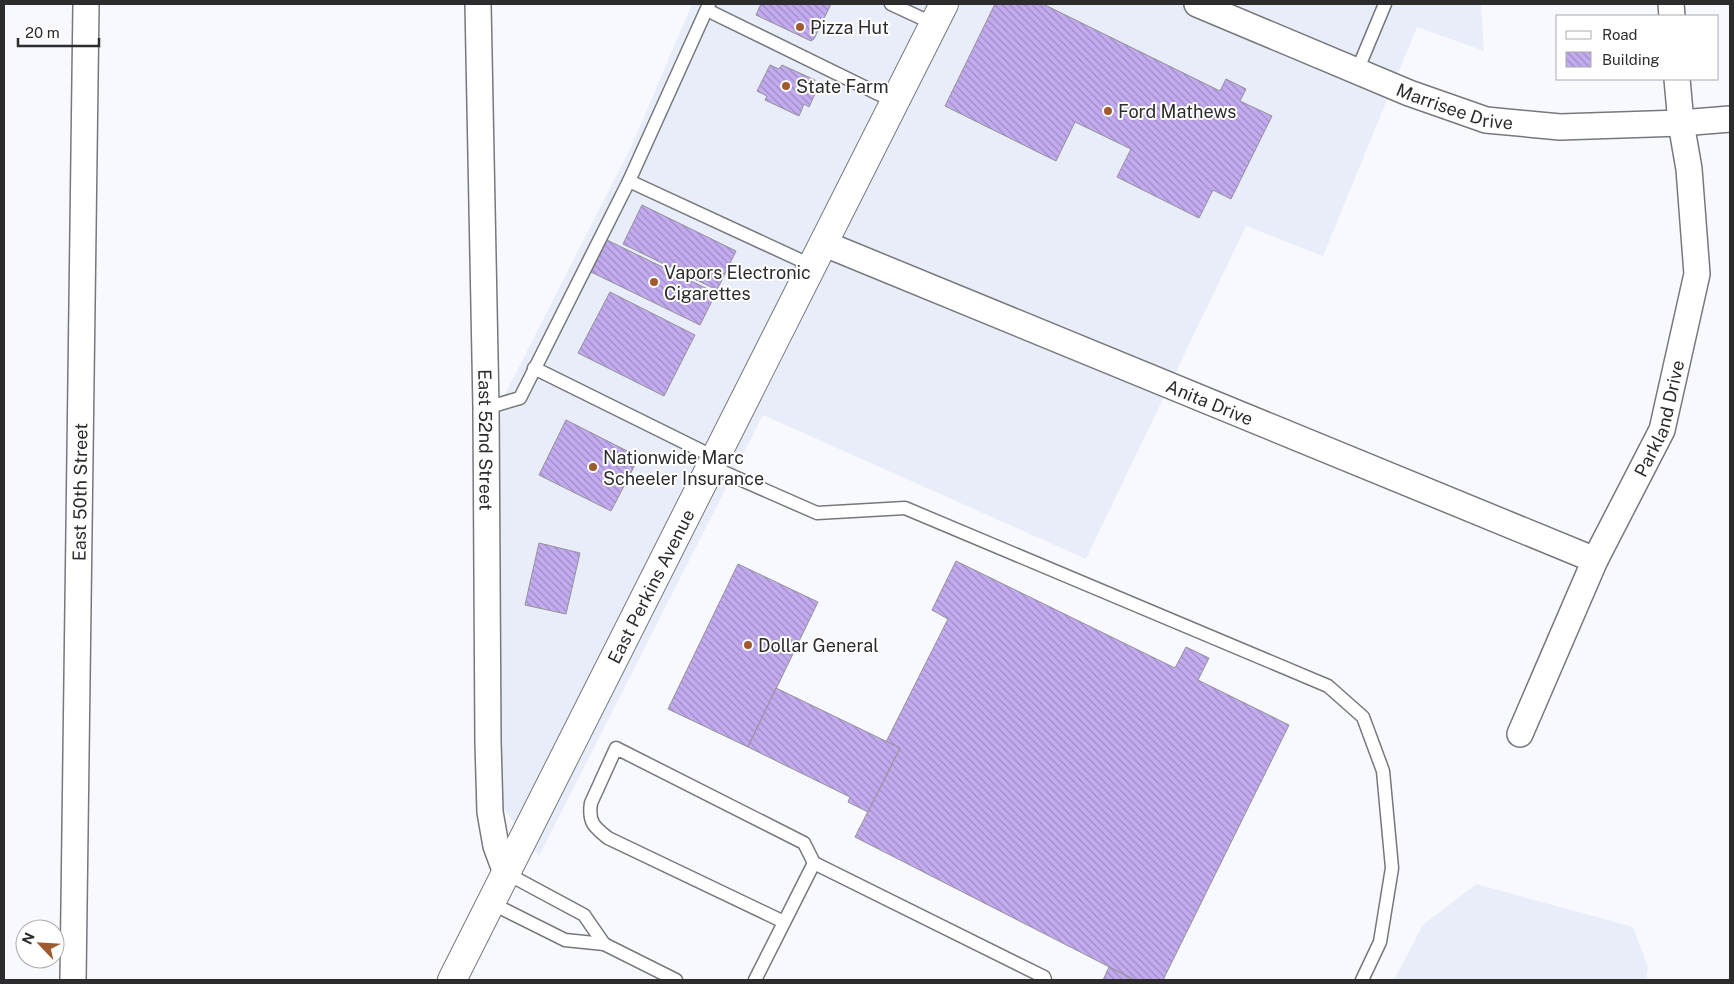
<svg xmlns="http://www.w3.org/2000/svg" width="1734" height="984" font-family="'Public Sans',sans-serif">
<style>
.built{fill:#e9edf9}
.building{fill:url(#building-back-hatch);stroke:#939297}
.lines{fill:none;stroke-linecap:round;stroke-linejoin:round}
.service-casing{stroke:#76787c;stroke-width:15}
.minor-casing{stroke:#76787c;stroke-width:28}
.secondary-casing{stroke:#76787c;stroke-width:30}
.service{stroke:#fff;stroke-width:12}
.minor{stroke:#fff;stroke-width:25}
.secondary{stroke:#fff;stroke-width:28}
.poi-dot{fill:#9f5a2f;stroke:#fff;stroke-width:2}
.labels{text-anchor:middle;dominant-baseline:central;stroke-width:4;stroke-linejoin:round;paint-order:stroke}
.poi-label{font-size:18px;fill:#2c2c2e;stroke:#fff;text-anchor:start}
.street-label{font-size:18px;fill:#2c2c2e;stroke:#fff}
</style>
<defs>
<pattern id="building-back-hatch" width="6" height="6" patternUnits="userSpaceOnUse" patternTransform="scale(1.25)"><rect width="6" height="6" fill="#c2abef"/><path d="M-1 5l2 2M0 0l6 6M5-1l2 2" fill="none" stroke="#9e8bc2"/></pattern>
</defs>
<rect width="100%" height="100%" fill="#f7f9fe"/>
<g class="built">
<path d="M692,4H1481L1484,51L1417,27L1323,256L1246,226L1086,559L763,415L539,856L494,796L492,420L632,145Z"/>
<path d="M1476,884L1633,927L1648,967L1646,980H1394L1423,925Z"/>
</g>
<g class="building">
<path d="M761,4H831L814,39L811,41L756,15Z"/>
<path d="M995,4H1043L1220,91L1226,79L1246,89L1240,101L1272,116L1231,199L1213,190L1199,218L1117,177L1131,149L1075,122L1056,161L945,106Z"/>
<path d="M770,65L779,69L782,65L815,80L810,91L815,94L809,107L804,104L799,116L765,100L767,96L757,91Z"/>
<path d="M642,205L736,251L717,290L623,244Z"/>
<path d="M607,240L716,293L700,325L591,272Z"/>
<path d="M610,292L695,335L664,396L578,353Z"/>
<path d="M566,420L639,457L611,511L539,475Z"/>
<path d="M539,543L580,553L566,614L525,605Z"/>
<path d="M956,561L1175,668L1186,647L1209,658L1198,680L1289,725L1163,980H1135L855,837L900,748L886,742L948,619L932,610Z"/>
<path d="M738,564L818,602L748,747L668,709Z"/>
<path d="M776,688L900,748L868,812L848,802L850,797L748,747Z"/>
<path d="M1109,967L1135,980H1103Z"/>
</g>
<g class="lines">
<defs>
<g id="service">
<path d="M891,4L934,24"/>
<path d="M707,10L895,102"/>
<path d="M1357,71L1385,4"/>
<path d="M629,181L709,4"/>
<path d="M534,368L716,458"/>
<path d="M486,408L520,398L629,181L813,266"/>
<path d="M712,467L817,513L905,508L1328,686L1363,717L1383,771L1392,868L1380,942L1362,980"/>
<path d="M506,873L584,915L604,944"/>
<path d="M491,903L565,940L604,944L676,980"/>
<path d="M784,922L608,838C594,827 588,822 591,803L616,748L804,843L814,863L1044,977L1045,980"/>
<path d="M755,980L814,863"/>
</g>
<g id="minor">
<path id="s1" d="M478,4L486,408L488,742L490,812L496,846L506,873"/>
<path id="s2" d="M1197,4L1409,93L1486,120L1560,127L1681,123L1730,119"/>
<path d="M1671,4L1672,16"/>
<path id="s3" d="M825,244L1595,560"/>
<path id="s4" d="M1520,734L1595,560L1662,430L1697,274L1689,169L1681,123L1677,79"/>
<path id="s5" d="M73,980L86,4"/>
</g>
<g id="secondary">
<path id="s6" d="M452,980L944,4"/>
</g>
</defs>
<use href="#service" class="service-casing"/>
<use href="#minor" class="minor-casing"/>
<use href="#secondary" class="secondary-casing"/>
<use href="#service" class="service"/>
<use href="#minor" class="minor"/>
<use href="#secondary" class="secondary"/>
</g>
<g class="poi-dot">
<circle cx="800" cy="27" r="5"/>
<circle cx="786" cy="86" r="5"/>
<circle cx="1108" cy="111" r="5"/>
<circle cx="654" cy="282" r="5"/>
<circle cx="593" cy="467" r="5"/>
<circle cx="748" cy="645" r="5"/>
</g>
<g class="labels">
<g class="poi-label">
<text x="810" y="27">Pizza Hut</text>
<text x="796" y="86">State Farm</text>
<text x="1118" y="111">Ford Mathews</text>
<text x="664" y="272">Vapors Electronic<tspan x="664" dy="21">Cigarettes</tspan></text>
<text x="603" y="457">Nationwide Marc<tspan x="603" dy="21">Scheeler Insurance</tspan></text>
<text x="758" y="645">Dollar General</text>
</g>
<g class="street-label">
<text stroke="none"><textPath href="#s2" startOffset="278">Marrisee Drive</textPath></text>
<text stroke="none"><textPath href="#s3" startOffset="416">Anita Drive</textPath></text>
<text stroke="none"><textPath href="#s4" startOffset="346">Parkland Drive</textPath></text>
<text stroke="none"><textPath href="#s1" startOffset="436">East 52nd Street</textPath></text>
<text stroke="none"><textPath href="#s5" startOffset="488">East 50th Street</textPath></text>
<text stroke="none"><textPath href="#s6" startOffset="441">East Perkins Avenue</textPath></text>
</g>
</g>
<rect width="1734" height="984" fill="none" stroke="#2c2c2e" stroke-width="10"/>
<rect x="1556" y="15" width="162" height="65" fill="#ffffff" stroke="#ababab"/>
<rect x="1566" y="31" width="25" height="8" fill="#ffffff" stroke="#ababab"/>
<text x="1602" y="40" font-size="15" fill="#2c2c2e">Road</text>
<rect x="1566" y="52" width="25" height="15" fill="url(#building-back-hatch)" stroke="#ababab"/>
<text x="1602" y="65" font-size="15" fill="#2c2c2e">Building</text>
<g transform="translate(40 944) rotate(295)"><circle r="24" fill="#ffffff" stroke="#ababab"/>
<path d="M0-4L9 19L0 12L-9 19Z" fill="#9f5a2f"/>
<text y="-8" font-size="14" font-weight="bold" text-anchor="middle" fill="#2c2c2e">N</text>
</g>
<path d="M18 38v8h81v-8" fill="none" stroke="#2c2c2e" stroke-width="2.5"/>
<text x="25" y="38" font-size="15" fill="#2c2c2e" stroke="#ffffff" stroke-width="4" paint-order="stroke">20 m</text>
</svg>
